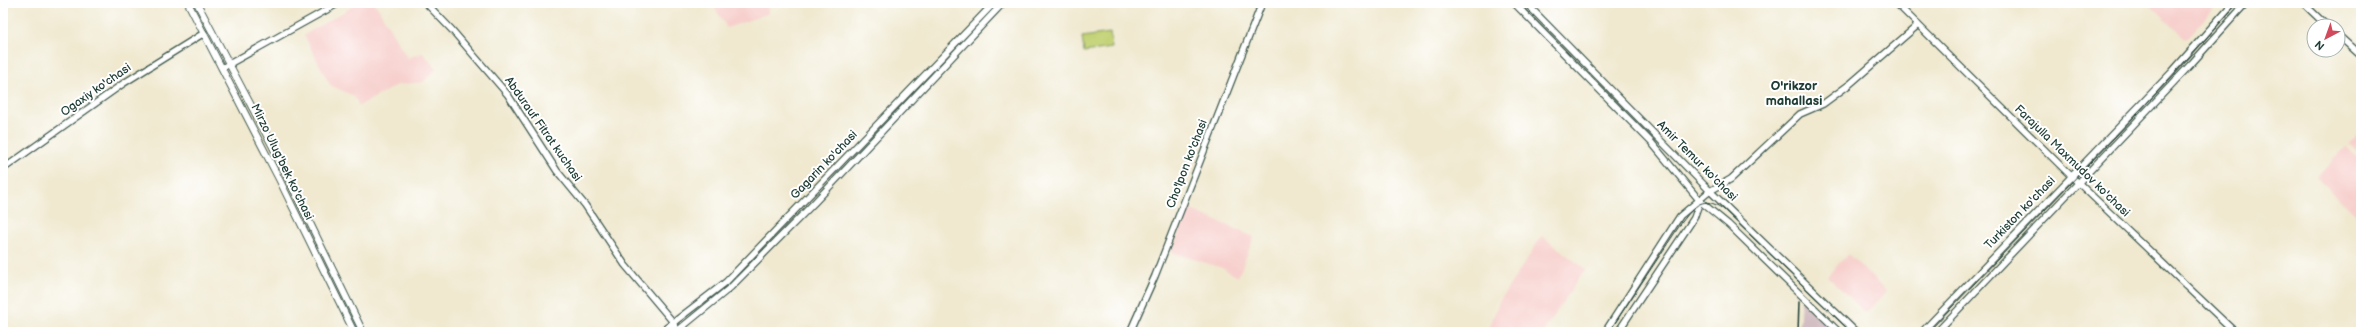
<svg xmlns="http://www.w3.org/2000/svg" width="2364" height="335" font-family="'Balsamiq Sans',sans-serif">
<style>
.built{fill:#f7d0cd}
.industrial{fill:#d2bec3}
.green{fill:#c2d274;stroke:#708854}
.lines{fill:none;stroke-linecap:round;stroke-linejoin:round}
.secondary-casing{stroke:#3e574b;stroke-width:8}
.primary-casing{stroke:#3e574b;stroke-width:8}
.secondary{stroke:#fff;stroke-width:5.5}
.primary{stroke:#fff;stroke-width:6}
.tram{stroke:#1f3d34;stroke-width:1}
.rail{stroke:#1f3d34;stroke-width:1.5}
.labels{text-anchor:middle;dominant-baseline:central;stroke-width:4;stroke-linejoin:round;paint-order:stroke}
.street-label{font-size:12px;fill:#1f3d34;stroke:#fff}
.neighbourhood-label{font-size:13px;font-weight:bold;fill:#1f3d34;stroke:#fff}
</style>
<rect width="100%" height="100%" fill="#fff"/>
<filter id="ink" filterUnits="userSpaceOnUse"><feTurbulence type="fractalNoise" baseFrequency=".025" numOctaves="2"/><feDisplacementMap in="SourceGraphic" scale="8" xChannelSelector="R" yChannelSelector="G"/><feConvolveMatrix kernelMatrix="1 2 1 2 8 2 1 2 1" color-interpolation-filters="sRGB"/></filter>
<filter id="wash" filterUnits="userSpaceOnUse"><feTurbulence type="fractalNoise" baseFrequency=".012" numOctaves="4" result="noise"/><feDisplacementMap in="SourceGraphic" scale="16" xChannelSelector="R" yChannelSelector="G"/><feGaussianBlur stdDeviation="0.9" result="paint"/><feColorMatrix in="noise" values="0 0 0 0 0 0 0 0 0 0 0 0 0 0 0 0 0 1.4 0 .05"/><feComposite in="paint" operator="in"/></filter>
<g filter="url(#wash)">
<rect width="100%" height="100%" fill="#f0e9d0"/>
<g class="built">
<path d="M359,3H375L407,58L423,53L436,69L423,82L397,85L359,106L354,96L330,85L304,35Z"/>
<path d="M712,3H766L769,13L727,28Z"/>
<path d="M2148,3H2219L2186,39Z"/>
<path d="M2361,131V155L2349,144Z"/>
<path d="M2346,147L2361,160V220L2317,177Z"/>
<path d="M1189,209L1254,237L1238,277L1222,268L1171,252Z"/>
<path d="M1542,236L1585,269L1543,332H1488L1499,302Z"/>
<path d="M1848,254L1886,291L1866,313L1827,276Z"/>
</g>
<path class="industrial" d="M1801,300L1818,315L1834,332H1799Z"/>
<path class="green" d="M1110,33L1112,48L1084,52L1082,37Z"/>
</g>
<g filter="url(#ink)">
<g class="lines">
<defs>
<g id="secondary">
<path d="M426,3L452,30L508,95L557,171L585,205L625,265L673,322L677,332"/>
<path d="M1514,3L1651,142L1700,201L1728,224L1839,332"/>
<path d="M1526,3L1710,191L1856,332"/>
<path d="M1896,3L2067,172L2235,332"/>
<path d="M2303,3L2327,26"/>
<path d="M2338,35L2361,56"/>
<path d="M222,68L339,3"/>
<path d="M3,169L124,83L204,33"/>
<path d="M661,332L726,282L994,3"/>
<path d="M676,332L731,287L814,203L1003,3"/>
<path d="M1130,332L1155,276L1262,3"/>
<path d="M1605,332L1680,216L1710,191L1731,179L1800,114L1823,104L1850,84L1918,25"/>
<path d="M1618,332L1694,218L1700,201"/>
<path d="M1922,332L2171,73L2233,3"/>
<path d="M1937,332L2192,63L2246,3"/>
</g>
<g id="primary">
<path d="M188,3L279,179L354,332"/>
<path d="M197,3L273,147L363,332"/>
</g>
</defs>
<use href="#secondary" class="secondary-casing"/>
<use href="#primary" class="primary-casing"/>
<use href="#secondary" class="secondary"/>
<use href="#primary" class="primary"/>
<g class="tram">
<path d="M1609,332L1682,222C1695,205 1703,195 1723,209L1851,332"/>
<path d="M1928,332L2137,114L2238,3"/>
</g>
<path class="rail" d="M1798,332L1799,302"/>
</g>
</g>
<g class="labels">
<g class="street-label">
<text transform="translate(96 90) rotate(-35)">Ogaxiy ko'chasi</text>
<text transform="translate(543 129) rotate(55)">Abdurauf Fitrat kuchasi</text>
<text transform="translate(1697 161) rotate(45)">Amir Temur ko'chasi</text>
<text transform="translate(2072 161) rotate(44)">Farajulla Maxmudov ko'chasi</text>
<text transform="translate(282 162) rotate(64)">Mirzo Ulug'bek ko'chasi</text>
<text transform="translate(1187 164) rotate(-69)">Cho'lpon ko'chasi</text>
<text transform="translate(824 165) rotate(-46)">Gagarin ko'chasi</text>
<text transform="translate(2020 213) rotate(-46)">Turkiston ko'chasi</text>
</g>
<g class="neighbourhood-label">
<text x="1794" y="86">O'rikzor<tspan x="1794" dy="15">mahallasi</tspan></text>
</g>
</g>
<rect width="2364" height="335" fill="none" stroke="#fff" stroke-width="16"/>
<g transform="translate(2326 38) rotate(221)"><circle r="19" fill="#ffffff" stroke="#a5b1ae"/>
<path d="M0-3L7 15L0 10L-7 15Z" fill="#d1495b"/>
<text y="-6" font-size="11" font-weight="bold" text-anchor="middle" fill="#1f3d34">N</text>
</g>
</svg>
